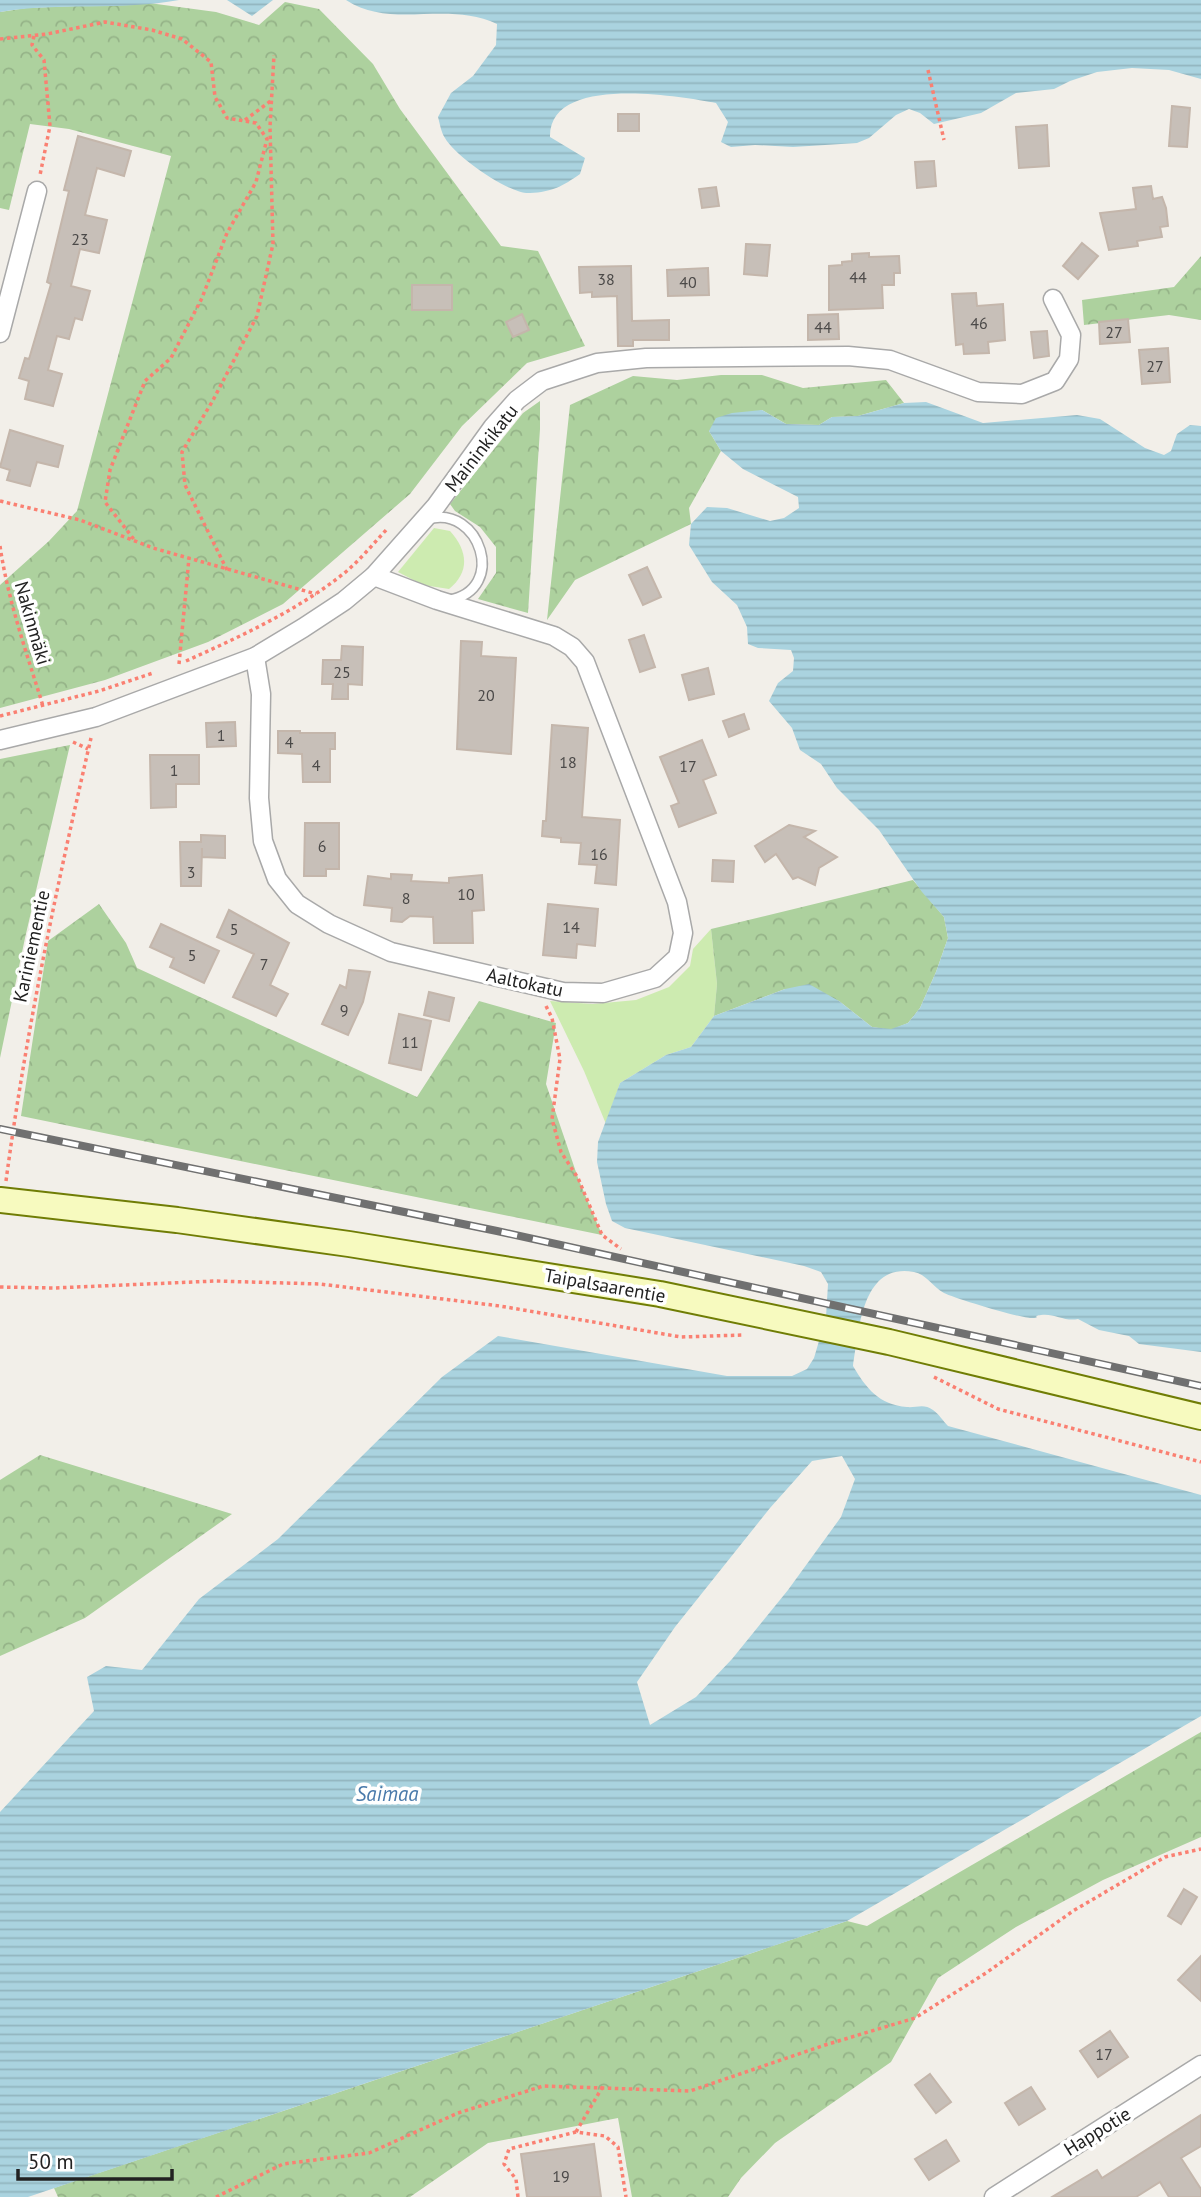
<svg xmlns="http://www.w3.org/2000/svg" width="1201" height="2197" font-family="'PT Sans',sans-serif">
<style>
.grass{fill:#cdebb0}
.forest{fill:url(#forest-crowns)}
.water{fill:url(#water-rules);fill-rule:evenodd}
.building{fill:#c7bfb8;stroke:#c4b6ab;stroke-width:2}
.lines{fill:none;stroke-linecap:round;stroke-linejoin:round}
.service-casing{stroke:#a9a9a9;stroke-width:12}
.minor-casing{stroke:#a9a9a9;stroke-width:21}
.secondary-casing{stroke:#707d05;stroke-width:28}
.path{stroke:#fa8072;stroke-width:3.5;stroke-dasharray:3.5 3.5;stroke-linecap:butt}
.service{stroke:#fff;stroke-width:9}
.minor{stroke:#fff;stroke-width:18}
.secondary{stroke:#f7fabf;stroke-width:24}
.rail-casing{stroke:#707070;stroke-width:8}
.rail{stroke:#fff;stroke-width:5;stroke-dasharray:16;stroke-linecap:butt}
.labels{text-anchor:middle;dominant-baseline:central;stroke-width:7;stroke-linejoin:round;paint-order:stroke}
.number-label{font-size:16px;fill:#4b4948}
.street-label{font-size:19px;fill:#222;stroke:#fff}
.water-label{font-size:21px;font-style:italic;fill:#4a7aab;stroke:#fff}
</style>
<defs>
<pattern id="forest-crowns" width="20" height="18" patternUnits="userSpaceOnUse" patternTransform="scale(1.75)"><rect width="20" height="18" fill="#add19e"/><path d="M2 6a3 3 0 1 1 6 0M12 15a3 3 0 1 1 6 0" fill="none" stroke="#95b388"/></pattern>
<pattern id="water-rules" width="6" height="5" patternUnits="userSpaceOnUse" patternTransform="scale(1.75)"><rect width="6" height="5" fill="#aad3df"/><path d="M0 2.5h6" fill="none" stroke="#92b5bf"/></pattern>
</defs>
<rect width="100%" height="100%" fill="#f2efe9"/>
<g class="grass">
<path d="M434,528L450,531C468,551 470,572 449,589L423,585L398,572Z"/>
<path d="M711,929L717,984L714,1016L691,1047L666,1055L620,1083L606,1124L584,1071L550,1001L593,1004L636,1000L669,987L690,966L693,949Z"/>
</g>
<g class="forest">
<path d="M285,2L319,9L373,64L400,109L501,246L538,251L585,346L527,363L462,426L410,494L283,604L208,642L105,680L0,708V585L49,541L77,511L171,156L69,129L30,124L9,210L0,208V12L26,8L149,3L216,12L259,25Z"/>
<path d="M1201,256V320L1169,315L1084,325L1082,300L1174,287Z"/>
<path d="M721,375H762L803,388L886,380L904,403L858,416L832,417L819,425L786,424L762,410L709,431L721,451L689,508L691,524L575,580L547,620L570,405L633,376L677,380Z"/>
<path d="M540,401V429L528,613L478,599L496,573V547L480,527L455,511L450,504L523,413Z"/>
<path d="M70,745L25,938L0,1058V759Z"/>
<path d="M913,880L944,917L948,938L936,972L920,1008L908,1023L891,1030L872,1027L839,1001L785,989L714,1016L717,984L711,929Z"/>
<path d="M99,904L126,943L137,968L417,1097L479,1001L556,1023L546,1084L578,1178L602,1235L21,1116L48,941Z"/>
<path d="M40,1455L232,1514L85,1618L0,1656V1480Z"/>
<path d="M1201,1732V1837L1103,1880L1016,1927L938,1978L891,2062L775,2143L741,2178L728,2197H632L618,2118L488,2143L410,2197H58L54,2188L847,1921L867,1926Z"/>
</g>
<g class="water">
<path d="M0,0H179C121,11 59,2 0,12Z"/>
<path d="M227,0H273L252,16Z"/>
<path d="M346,0H1201V79L1169,70L1132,68L1097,72L1070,81L1054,89L1016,93L981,113L934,124L920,113L909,109L896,115L869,138L857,143L793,147L755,145L731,147L721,142L728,122L716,103C678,96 549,74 550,137L585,158L580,174C563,186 552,192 530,193C510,195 455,156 445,138C441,132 440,124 438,117L451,93L473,76L496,45L497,24C446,0 392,30 346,0Z"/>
<path d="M926,402L983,423L1077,415L1100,419L1145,448L1164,455L1171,451L1177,434L1190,425L1201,426V1352L1139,1344L1129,1336L1099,1330L1078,1319C1065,1322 1054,1313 1041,1315C1031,1316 1042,1318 1032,1318C1022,1319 954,1298 944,1293C933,1287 926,1274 914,1272C861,1262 859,1332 853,1366C866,1388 879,1405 907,1407C916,1408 924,1403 933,1410C939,1414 943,1421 948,1426L1201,1495V1716L847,1921L28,2197H0V1812L94,1711L87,1677L106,1666L142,1670L199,1599L278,1539L442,1377L498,1336L727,1376H792L807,1369L814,1358L826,1317L828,1284L821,1272L804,1266L625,1228L612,1221L606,1204L597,1162L598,1142L620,1083L666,1055L691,1047L714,1016L785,989L809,984L839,1001L872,1027L891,1029L908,1023L920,1008L936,972L948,938L944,917L922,892L879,830L837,788L821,764L800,750L792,728L769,701L778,683L793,671L794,658L791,650L758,648L748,644L747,627L737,605L712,582L689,545L691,524L707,507L727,508L770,521L784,518L799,508L798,497L743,469L721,451L709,431L716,418L732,413L762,410L786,424L819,425L832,417L858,416L904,403ZM842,1456L855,1479L841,1517L788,1590L732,1659L696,1697L650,1725L637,1682L675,1627L770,1508L812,1461Z"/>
</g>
<g class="building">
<path d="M1172,106L1190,108L1187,147L1169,146Z"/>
<rect x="618" y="114" width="21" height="17"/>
<path d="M1047,125L1049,166L1019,168L1016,127Z"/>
<path d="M78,136L131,151L124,176L97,168L85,215L107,220L99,253L80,249L71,286L90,291L82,320L75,318L69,339L57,336L48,370L62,374L53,406L25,399L29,381L19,378L25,358L29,359L51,284L47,282L69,191L64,190Z"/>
<path d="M934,161L936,186L917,188L915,162Z"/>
<path d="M1151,186L1153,199L1162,197L1166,208L1168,226L1160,227L1162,237L1137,241L1138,246L1109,250L1100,213L1136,209L1133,188Z"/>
<path d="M716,187L719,206L702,208L699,189Z"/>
<path d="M1082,243L1098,256L1078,279L1063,266Z"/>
<path d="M746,244L770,245L767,276L744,274Z"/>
<path d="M869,253V257L899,256L900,273H894V285H882L883,308L829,310V266L842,265V262L852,261V254Z"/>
<path d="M631,266L632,321L669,320V340H633V346H618L617,296L592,297V292L580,293L579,267Z"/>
<path d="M708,268L709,295L668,296L667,270Z"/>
<rect x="412" y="285" width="40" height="25"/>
<path d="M976,293L977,306L1003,304L1005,340L988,342L989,353L964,354L963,344L956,345L952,294Z"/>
<path d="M522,314L529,330L513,337L506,322Z"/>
<path d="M838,314L839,339L808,340V315Z"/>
<path d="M1128,319L1130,342L1100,344L1099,322Z"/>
<path d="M1047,331L1049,356L1034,358L1031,332Z"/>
<path d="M1168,348L1170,382L1142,384L1139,350Z"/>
<path d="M10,430L63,446L58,467L37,462L30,486L7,480L10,470L0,467Z"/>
<path d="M647,567L661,597L643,605L629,575Z"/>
<path d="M644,635L655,667L640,672L629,640Z"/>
<path d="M461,641L482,642L481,656L516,658L511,754L457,749Z"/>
<path d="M342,646L363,647L362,685L348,684V699H332L333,684H322L323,660H341Z"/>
<path d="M708,668L714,694L689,700L682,675Z"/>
<path d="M744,714L749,729L729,737L723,721Z"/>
<path d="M235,722L236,746L207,747L206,723Z"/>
<path d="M552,725L588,728L582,817L620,820L616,885L595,883L597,865L579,864L581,843L561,842V838L542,836L543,821H546Z"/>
<path d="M278,731H300V733H335V749H330V782H303L302,754L278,753Z"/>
<path d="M702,740L716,775L703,780L716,813L679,827L671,806L679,803L660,757Z"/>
<path d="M150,755H199V784H176V807L151,808Z"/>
<path d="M305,823H339V869H326V876H304Z"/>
<path d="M789,825L815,831L804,837L837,857L819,868L815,885L798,877L793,879L776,854L765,862L755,846Z"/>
<path d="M201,835L225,836V858L202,857V848L201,886H181L180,842H201Z"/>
<path d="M713,860L734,861L733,882L712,881Z"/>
<path d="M391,874L412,875L411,881L449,883V878L482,875L484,910L472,911L473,943H434L433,917L410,916L402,922L391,921L392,908L364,905L368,876L391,879Z"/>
<path d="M548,904L598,909L595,946L577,944L576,958L543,955Z"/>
<path d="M229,910L289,943L270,985L288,994L276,1016L233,997L254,954L217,937Z"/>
<path d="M161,924L219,951L204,983L170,967L174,958L150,947Z"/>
<path d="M349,970L370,972L363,1002L348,1035L322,1024L340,985L346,988Z"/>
<path d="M429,992L454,998L449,1021L424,1015Z"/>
<path d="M399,1014L431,1021L421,1070L389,1063Z"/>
<path d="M1184,1889L1197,1897L1181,1924L1168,1916Z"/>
<path d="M1201,1956V2001L1178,1980Z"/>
<path d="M1110,2031L1128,2057L1098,2077L1080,2051Z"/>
<path d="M930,2074L951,2102L936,2113L915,2085Z"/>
<path d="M1031,2087L1045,2109L1019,2125L1005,2103Z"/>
<path d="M1201,2115V2146L1181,2158L1201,2189V2197H1169L1160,2182L1136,2197H1052L1097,2170L1102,2178Z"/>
<path d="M946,2140L959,2161L929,2180L915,2159Z"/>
<path d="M594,2144L601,2197H527L521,2154Z"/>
</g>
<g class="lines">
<defs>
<path id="service" d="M428,519C480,504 508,590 449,600"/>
<g id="minor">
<path d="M0,333L37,191"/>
<path d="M255,657L261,694L259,798L263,841L277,879L297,904L329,924L391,952L563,992L603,993L655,978L678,957L683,933L677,902L585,662L572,647L554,636L437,600L374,576"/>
<path d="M0,740L96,717L255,657L303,628L344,601L374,576L436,506L493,427L517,400L542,381L597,363L646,358L848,356L890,360L978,392L1022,394L1055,381L1069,359L1071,335L1053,299"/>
<path d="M994,2197L1201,2065"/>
</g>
<path id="secondary" d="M0,1200L177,1220L349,1244L660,1294L889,1342L1201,1417"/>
</defs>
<use href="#service" class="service-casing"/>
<use href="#minor" class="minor-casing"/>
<use href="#secondary" class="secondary-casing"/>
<g class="path">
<path d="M34,36L32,45L44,60L50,126L40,175"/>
<path d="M0,39L47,34L105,22L152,30L182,39L211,62L215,97L227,118L256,123L267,139L256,182L227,233L202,298L171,358L145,381L110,470L105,502L136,542"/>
<path d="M928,70L944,140"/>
<path d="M245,120L272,100"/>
<path d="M0,501L80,520L153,548L316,594"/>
<path d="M0,546C8,601 27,654 43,706"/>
<path d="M227,570L185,485L182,452L212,402L257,316L273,244L270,127L274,55"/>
<path d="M186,661C239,637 292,613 338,578C357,564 372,545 388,528"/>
<path d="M179,664L189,558"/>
<path d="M0,716L99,691L153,673"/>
<path d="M73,742L88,749"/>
<path d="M546,1006L552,1018L560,1059L552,1119L561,1152L578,1178L602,1235L621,1249"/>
<path d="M6,1181C26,1031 57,885 91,738"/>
<path d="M0,1287L54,1288L216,1281L320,1284L500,1306L681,1337L743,1335"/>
<path d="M934,1377L998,1409L1201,1462"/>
<path d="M576,2132L603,2086"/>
<path d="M216,2197L283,2164L369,2153L458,2113L543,2086L690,2091L825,2045L915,2018L986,1973L1073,1911L1165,1857L1201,1849"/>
<path d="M518,2197L516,2179L504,2164L509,2149L576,2132L605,2136L618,2147L626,2197"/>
</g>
<use href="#service" class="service"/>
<use href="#minor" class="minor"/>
<use href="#secondary" class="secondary"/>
<defs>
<path id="rail" d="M0,1129L497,1231L1201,1386"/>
</defs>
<use href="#rail" class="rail-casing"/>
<use href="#rail" class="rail"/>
</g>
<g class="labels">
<g class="number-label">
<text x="80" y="239">23</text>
<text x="858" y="277">44</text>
<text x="606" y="279">38</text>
<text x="688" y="282">40</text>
<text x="979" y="323">46</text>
<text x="823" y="327">44</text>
<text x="1114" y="332">27</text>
<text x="1155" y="366">27</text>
<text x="342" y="672">25</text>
<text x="486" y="695">20</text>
<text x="221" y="735">1</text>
<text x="289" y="742">4</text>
<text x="568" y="762">18</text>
<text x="316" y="765">4</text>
<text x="688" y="766">17</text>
<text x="174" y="770">1</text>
<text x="322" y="846">6</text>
<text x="599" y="854">16</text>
<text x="191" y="872">3</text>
<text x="466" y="894">10</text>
<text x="406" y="898">8</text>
<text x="571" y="927">14</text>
<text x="234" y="929">5</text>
<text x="192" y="955">5</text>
<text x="264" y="964">7</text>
<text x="344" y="1010">9</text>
<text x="410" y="1042">11</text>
<text x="1104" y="2054">17</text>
<text x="561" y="2176">19</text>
</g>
<g class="street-label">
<text transform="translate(481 448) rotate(-52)">Maininkikatu</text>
<text transform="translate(33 623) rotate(74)">Nakinmäki</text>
<text transform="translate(31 946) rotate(-78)">Kariniementie</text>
<text transform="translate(525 982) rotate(12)">Aaltokatu</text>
<text transform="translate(605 1285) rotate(10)">Taipalsaarentie</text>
<text transform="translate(1097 2131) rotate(-32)">Happotie</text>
</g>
<g class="water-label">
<text x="387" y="1793">Saimaa</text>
</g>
</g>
<path d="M18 2169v10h154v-10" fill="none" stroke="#222222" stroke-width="3.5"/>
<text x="28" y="2169" font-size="21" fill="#222222" stroke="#ffffff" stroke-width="5" paint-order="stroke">50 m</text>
</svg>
